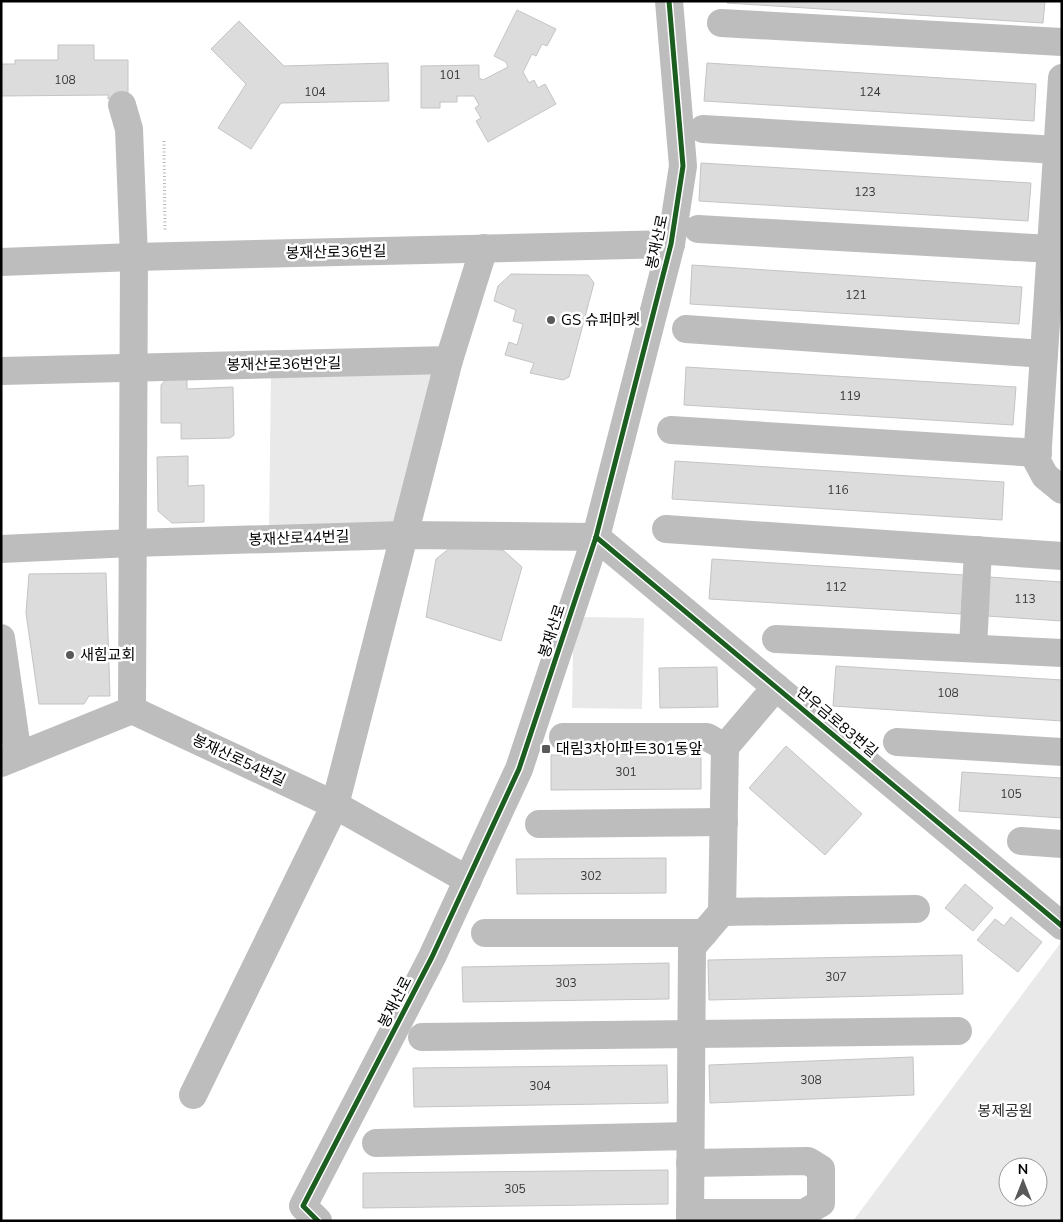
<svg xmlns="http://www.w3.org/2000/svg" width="1063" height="1222" font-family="'Nunito Sans','Noto Sans KR',sans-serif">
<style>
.green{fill:#e9e9e9;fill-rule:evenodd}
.building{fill:#dcdcdc;stroke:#c4c4c4}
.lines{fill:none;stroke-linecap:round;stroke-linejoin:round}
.path{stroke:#b8b8b8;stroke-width:3;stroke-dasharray:1 2.5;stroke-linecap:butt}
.minor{stroke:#bdbdbd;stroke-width:28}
.cycleway-casing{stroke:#fff;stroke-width:8}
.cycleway{stroke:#1b5e20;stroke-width:5}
.poi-dot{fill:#595959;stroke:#fff;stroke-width:2}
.labels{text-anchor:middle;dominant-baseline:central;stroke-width:5;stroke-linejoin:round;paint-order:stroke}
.number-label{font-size:12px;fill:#373737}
.street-label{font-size:15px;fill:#000;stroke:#fff}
.poi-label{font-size:15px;fill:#000;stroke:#fff;text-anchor:start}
.park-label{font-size:15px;fill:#2e2e2e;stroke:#fff}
</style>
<rect width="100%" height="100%" fill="#fff"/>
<g class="green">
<path d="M440,368L401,529L269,533L271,369Z"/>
<path d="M583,617L644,618L642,709L572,708L573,650Z"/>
<path d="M1062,941V1221H853ZM1008,1167H1038V1197H1008Z"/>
</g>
<g class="building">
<path d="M727,1H1045L1043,23L727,3Z"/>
<path d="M517,10L556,29L547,46L542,44L536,56L532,54L523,72L529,83L534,80L538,88L545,84L556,104L488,142L476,121L481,118L475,108L479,105L474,96H457V102H440V108H421V66L479,65V78L483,80L508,67L506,62L494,56Z"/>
<path d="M239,21L284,66L388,63L389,101L281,103L251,149L218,128L246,84L211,49Z"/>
<path d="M58,45H94V60H128V99H108V95L1,96V64H15V60H58Z"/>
<path d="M707,63L1036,84L1034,121L704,101Z"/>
<path d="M701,163L1031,183L1028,221L699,201Z"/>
<path d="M692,265L1022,287L1019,324L690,304Z"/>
<path d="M511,274L588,275L594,283L569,377L563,380L530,373L534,363L505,355L509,342L517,345L523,324L513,321L516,310L494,301L498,286Z"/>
<path d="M686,367L1016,387L1013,425L684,405Z"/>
<path d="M168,377H187V389L233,387L234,435L230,438L181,439V423H161V385Z"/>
<path d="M188,456V486L204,485V522L172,523L158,511L157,457Z"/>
<path d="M675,461L1004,482L1002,520L672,499Z"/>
<path d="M450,548L503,550L522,567L501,641L426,617L436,559Z"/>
<path d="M712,559L964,575L961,614L709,599Z"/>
<path d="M106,573L110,696H89L84,704H39L26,613L29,574Z"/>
<path d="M989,577L1062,582V621L987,616Z"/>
<path d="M836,666L1062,680V721L833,706Z"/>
<path d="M717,667L718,707L660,708L659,668Z"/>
<path d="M786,746L862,814L825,855L749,788Z"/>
<path d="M701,754V789L551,790V755Z"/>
<path d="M962,772L1062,778V818L959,811Z"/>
<path d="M666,858V893L517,894L516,859Z"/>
<path d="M965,884L993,908L973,931L945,908Z"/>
<path d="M1011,917L1042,942L1018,972L977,940L995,919L1004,926Z"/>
<path d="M962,955L963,994L709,1000L708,960Z"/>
<path d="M669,963V999L463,1002L462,967Z"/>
<path d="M913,1057L914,1095L710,1103L709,1065Z"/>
<path d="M667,1065L668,1103L414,1107L413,1068Z"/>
<path d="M668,1170V1204L363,1208V1173Z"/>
</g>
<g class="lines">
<path class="path" d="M164,141L165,231"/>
<g class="minor">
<path d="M721,23L1062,42"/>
<path d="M1062,78L1037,461L1045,476L1062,490"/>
<path d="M122,105L129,129L134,257L132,710"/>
<path d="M703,129L1057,150"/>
<path d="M698,229L1051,249"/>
<path d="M1,262L134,257L671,244"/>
<path d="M686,329L1044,354"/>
<path d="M1,371L449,360"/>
<path d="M671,430L1038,453"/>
<path d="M666,529L1062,556"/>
<path d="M1,549L132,543L404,535L596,537L1062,926"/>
<path d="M1,638L18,756"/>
<path d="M776,639L1062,653"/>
<path d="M973,648L978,550"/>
<path d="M563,737H707L725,747L722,912L692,947L690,1221"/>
<path d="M897,742L1062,752"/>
<path d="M725,747L776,687"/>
<path d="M1,763L132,710L335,805L468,880"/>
<path d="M539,824L724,822"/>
<path d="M1021,841L1062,844"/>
<path d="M722,912L916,909"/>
<path d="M485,933H704"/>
<path d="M422,1037L958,1031"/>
<path d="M193,1095L335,805L449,360L484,248"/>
<path d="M376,1143L690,1136"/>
<path d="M690,1213H804L821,1203V1169L808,1161L690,1163"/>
<path d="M318,1221L303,1206L432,957L519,769L596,537L671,244L683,166L669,1"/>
</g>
<defs>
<g id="cycleway">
<path d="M596,537L1062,926"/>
<path d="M318,1221L303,1206L432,957L519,769L596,537L671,244L683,166L669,1"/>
</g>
</defs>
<use href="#cycleway" class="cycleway-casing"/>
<use href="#cycleway" class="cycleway"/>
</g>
<g class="poi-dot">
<circle cx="551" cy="320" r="5"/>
<circle cx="70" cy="655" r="5"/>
<rect x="541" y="744" width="10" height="10" rx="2.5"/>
</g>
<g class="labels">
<g class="number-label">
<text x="450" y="75">101</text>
<text x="65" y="80">108</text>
<text x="315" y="92">104</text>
<text x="870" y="92">124</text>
<text x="865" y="192">123</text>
<text x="856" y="295">121</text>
<text x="850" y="396">119</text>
<text x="838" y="490">116</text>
<text x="836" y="587">112</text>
<text x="1025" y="599">113</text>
<text x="948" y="693">108</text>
<text x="626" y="772">301</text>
<text x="1011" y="794">105</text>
<text x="591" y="876">302</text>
<text x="836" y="977">307</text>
<text x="566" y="983">303</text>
<text x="811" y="1080">308</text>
<text x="540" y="1086">304</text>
<text x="515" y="1189">305</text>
</g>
<g class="street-label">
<text transform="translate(657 242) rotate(-78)">봉재산로</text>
<text transform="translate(336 252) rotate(-1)">봉재산로36번길</text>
<text transform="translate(284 364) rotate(-1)">봉재산로36번안길</text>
<text transform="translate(299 538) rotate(-2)">봉재산로44번길</text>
<text transform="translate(552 631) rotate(-72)">봉재산로</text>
<text transform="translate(837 722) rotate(40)">먼우금로83번길</text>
<text transform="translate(239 760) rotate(25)">봉재산로54번길</text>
<text transform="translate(395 1002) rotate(-63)">봉재산로</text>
</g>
<g class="poi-label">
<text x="561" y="320">GS 슈퍼마켓</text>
<text x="80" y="655">새힘교회</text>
<text x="556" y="749">대림3차아파트301동앞</text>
</g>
<g class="park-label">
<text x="1005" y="1111">봉제공원</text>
</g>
</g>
<rect width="1063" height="1222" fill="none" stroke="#000000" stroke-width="5"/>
<g transform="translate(1023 1182)"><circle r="24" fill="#ffffff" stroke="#999999"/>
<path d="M0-4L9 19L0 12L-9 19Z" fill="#595959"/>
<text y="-8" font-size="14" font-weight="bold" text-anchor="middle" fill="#000000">N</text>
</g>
</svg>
